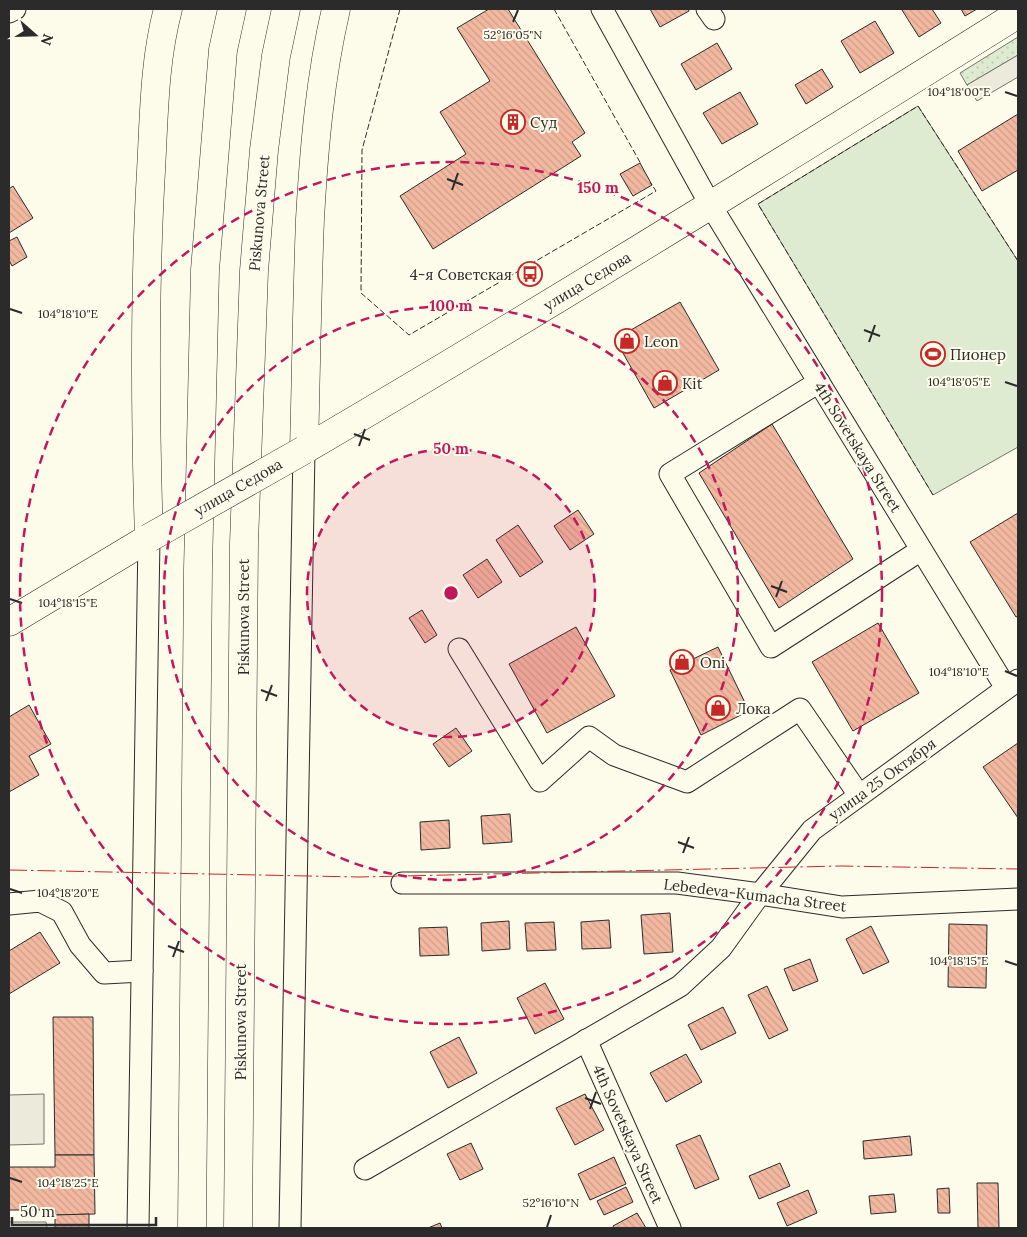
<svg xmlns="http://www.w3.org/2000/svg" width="1027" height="1237" font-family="Lora,serif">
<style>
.grass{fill:url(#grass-dots);stroke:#74746e}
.pitch{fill:#deebd1;stroke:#74746e}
.parking{fill:#eceadb;stroke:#74746e}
.building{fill:url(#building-back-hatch);stroke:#2b2b2b}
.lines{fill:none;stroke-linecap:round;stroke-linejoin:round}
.minor-casing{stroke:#2b2b2b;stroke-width:23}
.major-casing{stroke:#2b2b2b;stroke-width:29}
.minor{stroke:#fdfbea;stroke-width:21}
.major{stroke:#fdfbea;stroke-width:28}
.major-bridge-casing{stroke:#2b2b2b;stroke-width:29;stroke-linecap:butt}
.major-bridge{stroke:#fdfbea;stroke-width:28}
.fence{stroke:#2b2b2b;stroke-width:1;stroke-dasharray:6 2.5;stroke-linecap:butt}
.power{stroke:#c62828;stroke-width:1;stroke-dasharray:18 4 2.5 4;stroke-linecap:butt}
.ticks{fill:none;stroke:#2b2b2b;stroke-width:2}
.ring{fill:none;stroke:#c2185b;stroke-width:2.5;stroke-dasharray:9 6}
.labels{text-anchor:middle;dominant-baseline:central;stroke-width:4;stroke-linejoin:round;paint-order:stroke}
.poi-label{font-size:15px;fill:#2b2b2b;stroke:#fdfbea;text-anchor:start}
.street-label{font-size:15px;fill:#2b2b2b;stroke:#fdfbea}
.ticks-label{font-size:12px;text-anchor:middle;fill:#2b2b2b;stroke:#fdfbea;stroke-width:4;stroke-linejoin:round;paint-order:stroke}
.centre{fill:#c2185b;stroke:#fdfbea;stroke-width:2.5}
.ring-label{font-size:15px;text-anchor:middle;font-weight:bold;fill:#c2185b;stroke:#fdfbea;stroke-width:4;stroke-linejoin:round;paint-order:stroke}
</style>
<defs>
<pattern id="grass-dots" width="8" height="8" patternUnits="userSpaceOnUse" patternTransform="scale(1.25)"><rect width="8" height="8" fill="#deebd1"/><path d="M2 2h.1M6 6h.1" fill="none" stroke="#bfcab4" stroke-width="1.8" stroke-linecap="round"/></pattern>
<pattern id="building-back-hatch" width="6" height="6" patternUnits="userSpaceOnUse" patternTransform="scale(1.25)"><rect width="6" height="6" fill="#f2b8a0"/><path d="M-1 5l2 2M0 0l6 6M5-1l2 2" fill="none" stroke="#d09e8a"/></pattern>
</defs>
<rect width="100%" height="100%" fill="#fdfbea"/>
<path class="grass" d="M1018,37V55L967,85L960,73Z"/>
<path class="pitch" d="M918,106L1018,261V447L933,495L758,204Z"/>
<g class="parking">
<path d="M1018,55V77L977,101L967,85Z"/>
<path d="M44,1094V1144L9,1145V1095Z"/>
<path d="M9,1222H46L47,1228H9Z"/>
</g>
<g class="building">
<path d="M489,9H508L585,133L572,142L581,156L433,249L400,196L466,154L440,112L490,81L457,28Z"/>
<path d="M650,9H688L689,11L660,27Z"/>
<path d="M904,9H932L941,23L919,37L902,10Z"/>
<path d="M961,9H977L965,16Z"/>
<path d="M875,21L894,53L860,73L841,41Z"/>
<path d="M717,43L732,69L696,90L681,64Z"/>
<path d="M822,69L833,87L806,104L795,85Z"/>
<path d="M740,92L758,124L722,144L703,113Z"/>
<path d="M1018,114V170L982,191L958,151Z"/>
<path d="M640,163L652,185L633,196L620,174Z"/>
<path d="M13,186L33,218L9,233V189Z"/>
<path d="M17,237L27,257L12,266L9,260V241Z"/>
<path d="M680,302L719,370L654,408L615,339Z"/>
<path d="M772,424L853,559L779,608L699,473Z"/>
<path d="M578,510L594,534L570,550L554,526Z"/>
<path d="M1018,513V616L1016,617L970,542Z"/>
<path d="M518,525L543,562L520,577L496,540Z"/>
<path d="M487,559L502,582L478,598L463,575Z"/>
<path d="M422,610L437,635L425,643L409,618Z"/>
<path d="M878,623L919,693L853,731L812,662Z"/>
<path d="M576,627L615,696L547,733L509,664Z"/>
<path d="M718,647L749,711L701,735L670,670Z"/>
<path d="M29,705L51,744L29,756L39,775L9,792V717Z"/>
<path d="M456,728L472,751L449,767L433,744Z"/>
<path d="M1018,743V818L983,767Z"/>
<path d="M510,814L512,842L483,844L481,816Z"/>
<path d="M449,820L450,848L421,850L420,822Z"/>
<path d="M670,913L673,952L644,954L641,915Z"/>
<path d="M609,920L611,948L582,949L581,922Z"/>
<path d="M509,921L510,949L482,951L481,923Z"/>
<path d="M554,922L556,950L527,951L525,923Z"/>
<path d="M949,924L987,925L986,988L948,987Z"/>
<path d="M871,926L889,962L863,974L846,939Z"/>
<path d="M447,927L449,955L420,956L419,928Z"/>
<path d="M40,932L60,963L9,994V951Z"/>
<path d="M810,959L818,981L793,991L784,969Z"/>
<path d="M545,983L564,1019L535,1034L517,998Z"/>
<path d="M767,986L788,1030L769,1039L748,995Z"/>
<path d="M723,1007L736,1033L701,1050L688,1025Z"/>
<path d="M53,1017H93L94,1155H55Z"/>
<path d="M459,1037L477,1073L448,1088L430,1052Z"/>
<path d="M686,1054L702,1082L666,1102L650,1073Z"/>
<path d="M585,1094L604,1130L575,1145L556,1108Z"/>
<path d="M700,1135L719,1179L695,1189L676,1145Z"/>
<path d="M910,1136L912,1155L864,1159L863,1141Z"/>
<path d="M471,1143L483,1169L460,1180L447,1154Z"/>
<path d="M55,1155H94L95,1214L55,1215V1210H9V1167H55Z"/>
<path d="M614,1157L626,1184L590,1200L578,1174Z"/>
<path d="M780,1163L790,1186L759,1199L749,1176Z"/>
<path d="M977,1183H998L999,1228H978Z"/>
<path d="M626,1187L633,1202L604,1215L597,1201Z"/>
<path d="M949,1188L950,1213H938L937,1189Z"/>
<path d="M808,1190L817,1213L787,1226L777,1203Z"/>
<path d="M894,1194L896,1212L871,1214L869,1196Z"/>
<path d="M637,1213L646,1228H614L613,1226Z"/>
<path d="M89,1214V1228H55V1215Z"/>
<path d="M440,1223L442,1228H428Z"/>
</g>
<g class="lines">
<defs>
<g id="minor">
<path d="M602,9L711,206L1006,688"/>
<path d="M707,9L714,19"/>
<path d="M9,12L15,9"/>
<path d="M819,382L670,474L771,647L921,550"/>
<path d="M459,649L540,781L589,737L614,755L687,782L800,709L859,795"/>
<path d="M402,883H677L760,894L842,907L1018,899"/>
<path d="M9,904L40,901L62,912L80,945L104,973L142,971"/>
<path d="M586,1040L670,1228"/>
<path d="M365,1169L680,986L721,948L760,894L812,830L1018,680"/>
<path d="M138,1228L149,538"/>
<path d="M290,1228L304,450"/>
</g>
<g id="major">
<path d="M304,450C545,309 782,162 1018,14"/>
<path d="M304,450C306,373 307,296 310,219C314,148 320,78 336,9"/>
<path d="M9,622L149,538C145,416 144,293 151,171C154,117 154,61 168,9"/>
<path d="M192,1228L198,569L205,270L223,50L232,9"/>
<path d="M238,1228L244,543L254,271L264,150L276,56L286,9"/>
</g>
</defs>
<use href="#minor" class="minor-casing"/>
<use href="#major" class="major-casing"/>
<use href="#minor" class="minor"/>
<use href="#major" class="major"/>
<defs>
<path id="major-bridge" d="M149,538L304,450"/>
</defs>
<use href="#major-bridge" class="major-bridge-casing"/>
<use href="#major-bridge" class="major-bridge"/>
<g class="fence">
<path d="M400,9L362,150L361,293L409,335L656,191L650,182"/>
<path d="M554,9L641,164"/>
<path d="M933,495L758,204L918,106L1018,261"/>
</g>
<path class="power" d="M9,870L359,877L841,866L1018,869"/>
</g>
<path class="ticks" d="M513,22L518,10M1005,92L1017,96M447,179L463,185M452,190L458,173M10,309L22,313M864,330L880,336M869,342L875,325M1005,382L1017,386M354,434L370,440M359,446L365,429M771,586L787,592M776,597L782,581M10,599L22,603M1005,671L1017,676M261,690L277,696M266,701L272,685M678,842L694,848M683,853L689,837M10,889L22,893M168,946L184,952M173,957L179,941M1005,961L1017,965M585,1098L601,1104M590,1109L596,1092M10,1178L22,1182M547,1227L551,1215"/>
<circle cx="451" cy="593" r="144" fill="#c2185b" fill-opacity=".12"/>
<g class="ring">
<circle cx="451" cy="593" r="144"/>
<circle cx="451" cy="593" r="287"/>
<circle cx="451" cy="593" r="431"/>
</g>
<defs>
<symbol id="building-ring" viewBox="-11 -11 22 22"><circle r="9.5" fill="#fdfbea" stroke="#c62828" stroke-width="1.5"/><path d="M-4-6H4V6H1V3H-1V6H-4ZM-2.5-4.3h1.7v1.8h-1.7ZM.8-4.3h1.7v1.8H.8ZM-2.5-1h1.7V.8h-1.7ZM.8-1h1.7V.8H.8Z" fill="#c62828"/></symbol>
<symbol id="bus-ring" viewBox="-11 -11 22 22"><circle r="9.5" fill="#fdfbea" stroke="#c62828" stroke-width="1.5"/><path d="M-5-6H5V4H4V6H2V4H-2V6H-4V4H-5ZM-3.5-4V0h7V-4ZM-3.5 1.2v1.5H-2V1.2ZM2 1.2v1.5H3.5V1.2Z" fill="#c62828"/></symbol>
<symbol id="shop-ring" viewBox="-11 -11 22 22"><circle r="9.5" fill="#fdfbea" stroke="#c62828" stroke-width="1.5"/><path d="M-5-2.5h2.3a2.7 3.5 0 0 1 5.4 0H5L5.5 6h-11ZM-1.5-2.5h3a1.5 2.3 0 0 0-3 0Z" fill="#c62828"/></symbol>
<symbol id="stadium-ring" viewBox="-11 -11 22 22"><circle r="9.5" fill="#fdfbea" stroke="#c62828" stroke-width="1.5"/><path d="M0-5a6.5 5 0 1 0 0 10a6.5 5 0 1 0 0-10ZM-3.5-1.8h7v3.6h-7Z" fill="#c62828"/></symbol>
</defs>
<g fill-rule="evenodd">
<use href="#building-ring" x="499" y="108" width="28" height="28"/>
<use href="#bus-ring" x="516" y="260" width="28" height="28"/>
<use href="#shop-ring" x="613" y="327" width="28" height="28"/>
<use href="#stadium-ring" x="919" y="340" width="28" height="28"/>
<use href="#shop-ring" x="651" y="369" width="28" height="28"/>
<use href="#shop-ring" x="668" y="648" width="28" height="28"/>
<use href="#shop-ring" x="704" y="694" width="28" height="28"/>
</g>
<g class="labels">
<g class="poi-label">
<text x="530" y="122">Суд</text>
<text x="512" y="274" text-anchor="end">4-я Советская</text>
<text x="644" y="341">Leon</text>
<text x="950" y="354">Пионер</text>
<text x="682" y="383">Kit</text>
<text x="700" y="662">Oni</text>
<text x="736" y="708">Лока</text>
</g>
<g class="street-label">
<text transform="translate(259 213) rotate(-85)">Piskunova Street</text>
<text transform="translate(587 281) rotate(-31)">улица Седова</text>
<text transform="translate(858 447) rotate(58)">4th Sovetskaya Street</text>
<text transform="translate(238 487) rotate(-30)">улица Седова</text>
<text transform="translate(243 617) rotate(-90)">Piskunova Street</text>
<text transform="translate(882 779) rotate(-36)">улица 25 Октября</text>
<text transform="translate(755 895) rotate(7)">Lebedeva-Kumacha Street</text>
<text transform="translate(240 1022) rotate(-90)">Piskunova Street</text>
<text transform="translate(628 1134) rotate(66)">4th Sovetskaya Street</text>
</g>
</g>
<g class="ticks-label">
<text x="513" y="39">52°16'05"N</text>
<text x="959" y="96">104°18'00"E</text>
<text x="68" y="318">104°18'10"E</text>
<text x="959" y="386">104°18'05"E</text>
<text x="68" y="607">104°18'15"E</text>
<text x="959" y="676">104°18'10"E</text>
<text x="68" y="897">104°18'20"E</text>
<text x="959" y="965">104°18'15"E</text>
<text x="68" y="1187">104°18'25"E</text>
<text x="551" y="1207">52°16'10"N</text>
</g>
<circle cx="451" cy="593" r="8" class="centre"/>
<g class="ring-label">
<text x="598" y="193">150 m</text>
<text x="451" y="311">100 m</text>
<text x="451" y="454">50 m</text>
</g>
<rect width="1027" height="1237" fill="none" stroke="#2b2b2b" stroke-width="20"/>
<g transform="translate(35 35) rotate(110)" stroke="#fdfbea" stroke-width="4" paint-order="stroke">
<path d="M0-4L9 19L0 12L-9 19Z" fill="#2b2b2b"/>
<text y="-8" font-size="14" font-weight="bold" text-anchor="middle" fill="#2b2b2b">N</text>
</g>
<path d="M12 1217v8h144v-8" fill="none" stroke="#2b2b2b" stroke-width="2.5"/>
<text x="20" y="1217" font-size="15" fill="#2b2b2b" stroke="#fdfbea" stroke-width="4" paint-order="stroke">50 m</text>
</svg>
